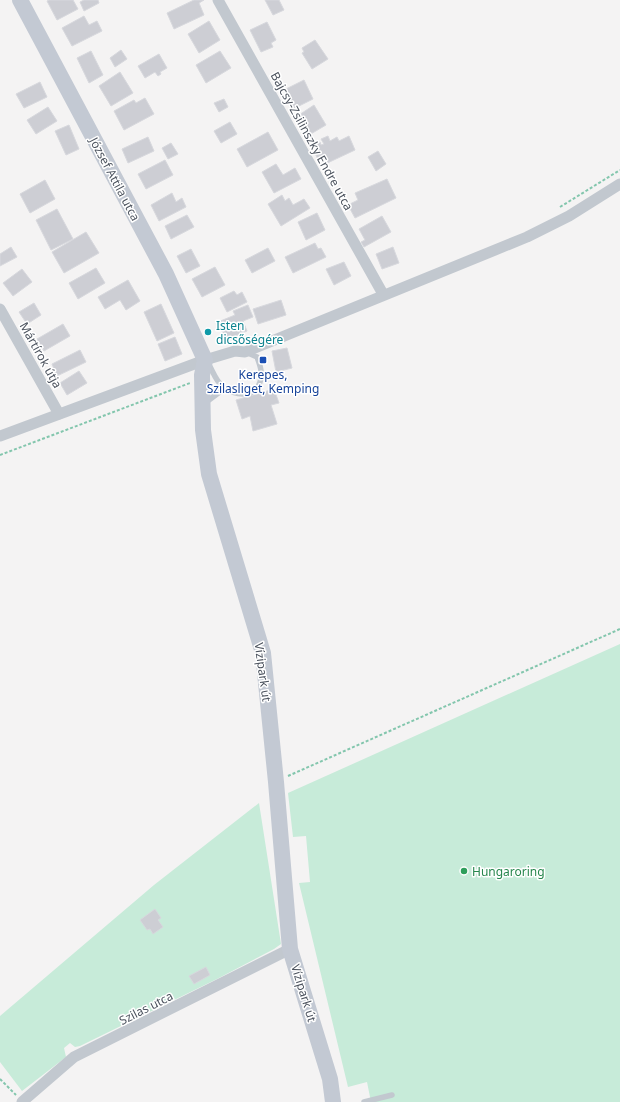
<svg xmlns="http://www.w3.org/2000/svg" width="620" height="1102" font-family="'Noto Sans',sans-serif">
<style>
.green{fill:#c7ebd9}
.building{fill:#cdced4;stroke:#d7d8dd}
.lines{fill:none;stroke-linecap:round;stroke-linejoin:round}
.path{stroke:#83c6ad;stroke-width:2;stroke-dasharray:3 2;stroke-linecap:butt}
.lane{stroke:#c2c8cf;stroke-width:5.5}
.street{stroke:#c2c8cf;stroke-width:11}
.secondary{stroke:#c3c9d3;stroke-width:16}
.culture-dot{fill:#0f9aa8;stroke:#fff;stroke-width:1.5}
.transit-dot{fill:#1a4fb4;stroke:#fff;stroke-width:1.5}
.leisure-dot{fill:#2e9e5b;stroke:#fff;stroke-width:1.5}
.labels{text-anchor:middle;dominant-baseline:central;stroke-width:3;stroke-linejoin:round;paint-order:stroke}
.street-label{font-size:12px;fill:#4c535e;stroke:#fff}
.culture-label{font-size:12px;fill:#0d838f;stroke:#fff;text-anchor:start}
.transit-label{font-size:12px;fill:#164399;stroke:#fff}
.leisure-label{font-size:12px;fill:#27864d;stroke:#fff;text-anchor:start}
</style>
<rect width="100%" height="100%" fill="#f4f3f3"/>
<g class="green">
<path d="M620,644V1102H371L367,1082L348,1087L299,883L310,882L306,836L293,837L288,793Z"/>
<path d="M259,803L281,944L274,949L217,979L80,1046L75,1047L70,1043L64,1048L66,1057L22,1091L0,1062V1016L154,885Z"/>
</g>
<g class="building">
<path d="M49,0H73L78,9L57,20L47,1Z"/>
<path d="M84,0H98L99,3L84,11L80,2Z"/>
<path d="M194,0H204L199,3L204,15L174,29L167,13Z"/>
<path d="M265,0H279L284,10L273,15Z"/>
<path d="M84,16L89,25L97,21L102,31L72,46L62,28Z"/>
<path d="M209,21L220,40L199,53L188,34Z"/>
<path d="M267,22L276,40L271,43L273,47L261,52L250,30Z"/>
<path d="M315,40L328,59L312,69L302,53L304,52L302,48Z"/>
<path d="M121,50L127,59L115,67L110,58Z"/>
<path d="M91,51L103,75L89,83L77,58Z"/>
<path d="M220,51L231,68L206,83L196,65Z"/>
<path d="M159,54L167,68L160,72L161,74L158,76L155,72L145,78L138,66Z"/>
<path d="M120,72L133,93L111,106L99,86Z"/>
<path d="M304,80L313,99L293,109L284,90Z"/>
<path d="M40,82L47,97L24,108L16,94Z"/>
<path d="M145,98L154,114L124,130L114,111L134,100L136,103Z"/>
<path d="M224,99L228,107L219,112L214,103Z"/>
<path d="M314,105L326,125L309,135L299,115Z"/>
<path d="M48,107L57,121L36,134L27,120Z"/>
<path d="M230,122L237,134L221,143L214,131Z"/>
<path d="M69,125L79,149L66,155L55,131Z"/>
<path d="M268,132L278,150L247,167L237,149Z"/>
<path d="M328,136L330,141L337,137L339,141L349,136L355,150L321,166L314,151L318,149L315,144L320,142L321,145L324,144L321,139Z"/>
<path d="M148,137L154,151L128,163L122,149Z"/>
<path d="M171,143L178,154L168,159L162,148Z"/>
<path d="M378,151L386,164L376,171L368,157Z"/>
<path d="M165,160L173,175L146,189L138,174Z"/>
<path d="M276,164L283,175L295,168L301,179L274,193L262,172Z"/>
<path d="M387,179L396,198L355,218L348,205L358,200L355,193Z"/>
<path d="M45,180L55,199L30,213L20,194Z"/>
<path d="M172,193L176,202L182,198L186,207L159,221L151,205Z"/>
<path d="M282,195L285,201L289,198L293,205L304,199L310,208L281,226L268,204Z"/>
<path d="M57,209L73,239L51,250L36,220Z"/>
<path d="M317,213L325,230L306,240L298,222Z"/>
<path d="M187,215L194,227L171,239L165,226Z"/>
<path d="M382,216L391,232L364,247L361,242L365,240L359,229Z"/>
<path d="M86,232L99,253L64,273L52,252Z"/>
<path d="M315,243L318,249L321,248L326,257L293,273L285,257Z"/>
<path d="M11,247L17,257L0,266V254Z"/>
<path d="M393,247L399,263L382,269L376,254Z"/>
<path d="M268,248L275,261L252,273L245,260Z"/>
<path d="M191,249L200,266L186,273L177,256Z"/>
<path d="M344,262L351,276L334,285L326,269Z"/>
<path d="M215,267L225,285L202,297L192,279Z"/>
<path d="M96,268L105,283L78,299L69,283Z"/>
<path d="M22,269L32,282L13,296L3,283Z"/>
<path d="M128,280L140,301L126,310L120,300L105,309L98,297Z"/>
<path d="M234,291L237,295L242,292L247,302L227,312L220,298Z"/>
<path d="M281,300L286,315L258,324L253,309Z"/>
<path d="M34,303L41,315L27,324L19,312Z"/>
<path d="M161,304L174,333L157,341L144,312Z"/>
<path d="M248,305L253,317L243,321L247,331L226,340L218,322L235,315L233,311Z"/>
<path d="M63,324L70,336L44,351L37,339Z"/>
<path d="M175,337L182,354L165,361L158,344Z"/>
<path d="M287,348L292,368L276,372L272,351Z"/>
<path d="M80,350L86,362L57,376L52,364Z"/>
<path d="M79,371L87,383L67,395L60,383Z"/>
<path d="M274,389L279,403L271,405L277,424L253,431L250,416L242,419L236,400Z"/>
<path d="M155,909L161,918L158,920L163,927L153,934L150,929L147,930L140,920Z"/>
<path d="M206,967L210,975L194,984L189,976Z"/>
</g>
<g class="lines">
<g class="path">
<path d="M560,207L620,170"/>
<path d="M0,455L190,383"/>
<path d="M288,776L620,629"/>
<path d="M0,1079L16,1095"/>
</g>
<g class="lane">
<path d="M208,363C213,371 215,380 223,387C234,395 255,399 260,382C263,373 260,365 257,357L248,353"/>
<path d="M205,403L221,391L227,389"/>
<path d="M364,1102L392,1095"/>
</g>
<g class="street">
<path d="M218,0L383,294"/>
<path d="M0,309L59,414"/>
<path d="M0,436L205,360L235,351L245,352L527,237L569,216L620,184"/>
<path d="M22,1102L74,1057L290,949"/>
</g>
<path class="secondary" d="M20,0L166,274L205,360L202,375L203,430L209,474L263,653L276,782L290,949L330,1079L333,1102"/>
</g>
<circle class="culture-dot" cx="208" cy="332" r="4"/>
<rect class="transit-dot" x="259" y="356" width="8" height="8" rx="2"/>
<circle class="leisure-dot" cx="464" cy="871" r="4"/>
<g class="labels">
<g class="street-label">
<text transform="translate(312 141) rotate(61)">Bajcsy-Zsilinszky Endre utca</text>
<text transform="translate(115 179) rotate(62)">József Attila utca</text>
<text transform="translate(41 355) rotate(61)">Mártírok útja</text>
<text transform="translate(263 672) rotate(82)">Vízipark út</text>
<text transform="translate(304 993) rotate(73)">Vízipark út</text>
<text transform="translate(146 1008) rotate(-27)">Szilas utca</text>
</g>
<g class="culture-label">
<text x="216" y="325">Isten<tspan x="216" dy="14">dicsőségére</tspan></text>
</g>
<g class="transit-label">
<text x="263" y="374">Kerepes,<tspan x="263" dy="14">Szilasliget, Kemping</tspan></text>
</g>
<g class="leisure-label">
<text x="472" y="871">Hungaroring</text>
</g>
</g>
</svg>
